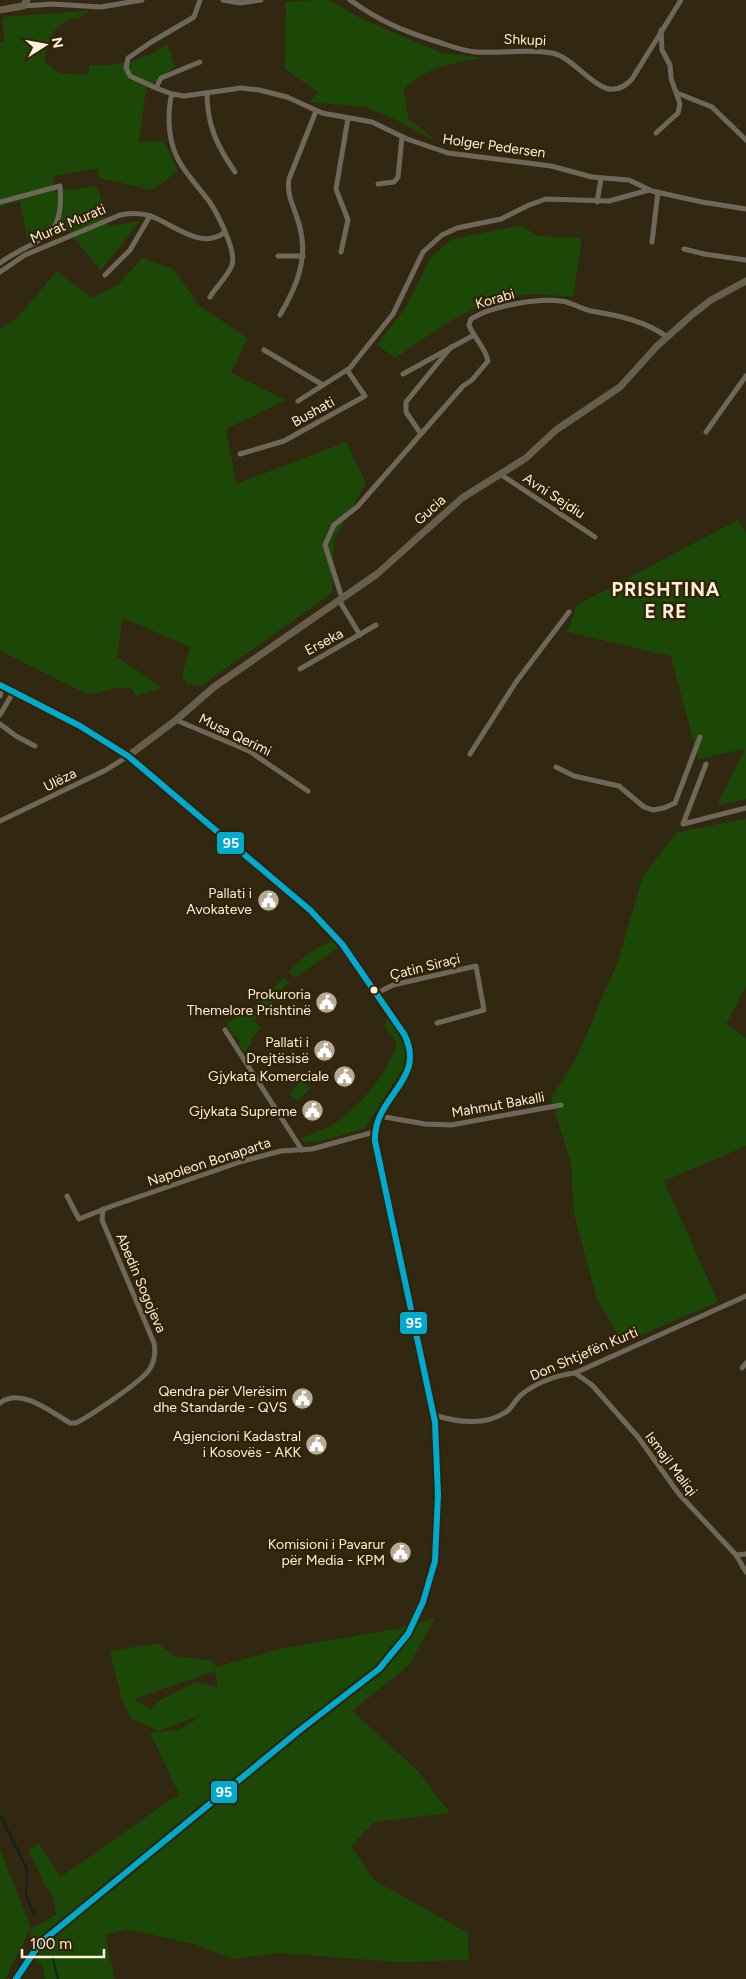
<svg xmlns="http://www.w3.org/2000/svg" width="746" height="1979" font-family="Figtree,sans-serif">
<style>
.green{fill:#1b4806;fill-rule:evenodd}
.lines{fill:none;stroke-linecap:round;stroke-linejoin:round}
.stream{stroke:#0f2322;stroke-width:2}
.street{stroke:#6f6759;stroke-width:5}
.secondary{stroke:#685e4d;stroke-width:7}
.bus-1-casing{stroke:#322306;stroke-width:10}
.bus-1{stroke:#00a9ce;stroke-width:6}
.bus-dot{fill:#fdf0dc;stroke:#322306;stroke-width:2}
.labels{text-anchor:middle;dominant-baseline:central;stroke-width:4.5;stroke-linejoin:round;paint-order:stroke}
.street-label{font-size:14px;fill:#fdf0dc;stroke:#322306}
.poi-label{font-size:14px;fill:#fdf0dc;stroke:#322306;text-anchor:end}
.district-label{font-size:19px;font-weight:bold;letter-spacing:1px;fill:#fdf0dc;stroke:#322306}
.line-badge{stroke:#322306;stroke-width:2}
.badge-label{font-size:14px;text-anchor:middle;font-weight:bold;fill:#fff}
</style>
<rect width="100%" height="100%" fill="#322812"/>
<g class="green">
<path d="M319,0H329L362,19L439,52L482,58C450,64 428,66 404,89L408,119L439,143L393,118L365,107L310,102L318,92L285,69L286,2Z"/>
<path d="M88,11C76,23 73,17 63,23C50,31 46,48 44,61L59,73L88,75L90,65C120,66 142,62 167,44L175,67L146,89L139,142L164,141L178,171L152,190L99,178L98,168L53,176L55,192L97,186L108,226L140,221L101,270L62,224L27,237L20,201L0,207V43L5,42L2,17Z"/>
<path d="M521,225L537,236L582,238L573,297C557,296 538,293 522,295C474,300 434,332 395,358L377,345L406,307L430,258L451,240Z"/>
<path d="M142,258L174,269L199,306L248,338L231,373L286,400L226,429L236,484L346,442L366,483L334,540L332,593L201,686L188,684L182,676L190,647L123,618L117,657L162,688L136,696L131,688H116L89,695L0,651V329L17,318L57,271L92,298L118,285Z"/>
<path d="M738,520L746,533V799L717,805L745,749L698,759L671,656L567,632L577,605Z"/>
<path d="M746,819V986L726,1024L746,1038V1146L664,1181L718,1302L622,1343L597,1299L574,1214L571,1164L551,1098L576,1059L618,961L643,876L677,832Z"/>
<path d="M335,941L340,946L295,978L289,972C302,958 315,946 335,941Z"/>
<path d="M283,978L289,982L277,995L273,993L272,996L274,999L269,1007L254,1020L261,1028L250,1040L252,1043L244,1053L238,1044L240,1041L235,1035L233,1036L226,1024L258,1004Z"/>
<path d="M389,1014C399,1031 410,1045 405,1065L365,1128L322,1141L303,1142L300,1139C311,1134 325,1130 335,1123C356,1110 395,1067 396,1041L385,1027Z"/>
<path d="M301,1081L311,1088L298,1101L289,1094Z"/>
<path d="M435,1618L409,1665L352,1711L418,1771L450,1813L375,1822L351,1846L374,1880L468,1933L469,1960L398,1962L278,1953L234,1959L194,1944L127,1929L105,1935L115,1979H45L42,1965L35,1961L30,1930L5,1979H0V1848L31,1929L56,1915L54,1898L43,1882L29,1851L38,1843L61,1877L173,1798L180,1796L150,1733L180,1730L204,1714L159,1731L132,1719L122,1700L110,1651L159,1643L174,1656L214,1661L215,1667L284,1648L396,1629ZM215,1671L218,1688L196,1682L159,1701L151,1710L134,1699Z"/>
</g>
<g class="lines">
<g class="stream">
<path d="M0,1815L27,1869L26,1895L34,1915"/>
<path d="M53,1959L58,1979"/>
</g>
<g class="street">
<path d="M223,0L240,3L261,0"/>
<path d="M350,0C380,21 400,30 435,41C448,45 462,51 476,52C501,54 527,48 552,53C581,59 603,111 632,79L681,0"/>
<path d="M23,6L52,4L101,7L142,0"/>
<path d="M200,62L161,78L156,88L172,94L184,96L241,88L259,90L287,97L322,113L372,122L407,139L448,153L551,166L592,177L629,180L652,191L702,202L746,209"/>
<path d="M156,88L130,76L126,68L128,58L153,41L194,17L200,0"/>
<path d="M207,93C207,125 217,146 235,172"/>
<path d="M677,93L712,107L746,140"/>
<path d="M172,94C169,103 169,112 169,121C170,160 187,172 209,201C217,213 237,251 232,265C228,276 216,287 210,297"/>
<path d="M656,133L678,113L680,104L671,78L670,65L662,50L661,30"/>
<path d="M378,184L394,182L398,177L402,137"/>
<path d="M0,202L60,186C65,244 38,235 0,263"/>
<path d="M597,202L601,179"/>
<path d="M652,242L658,192"/>
<path d="M684,249L704,254L746,260"/>
<path d="M341,252L348,220L336,189L348,118"/>
<path d="M278,256H303"/>
<path d="M0,272L25,255L120,215C130,213 141,213 151,216C174,225 202,251 225,232"/>
<path d="M105,275L130,250L150,216"/>
<path d="M280,315C297,286 309,258 299,224C295,209 286,195 289,179L316,111"/>
<path d="M264,350L323,385"/>
<path d="M403,374L474,335"/>
<path d="M298,401L350,368L393,314L423,252L442,235L457,228L501,219L529,205L546,199L609,201L649,190"/>
<path d="M706,432L746,376"/>
<path d="M421,434L406,412V402L451,347"/>
<path d="M240,454L284,441L365,396L347,370"/>
<path d="M500,474L595,537"/>
<path d="M342,598L325,545L334,525L357,507L463,386L472,380L488,361C485,347 474,338 469,325L471,319C491,306 537,298 561,301C572,302 580,309 591,311C616,315 646,321 667,337"/>
<path d="M339,600L360,635"/>
<path d="M300,669L376,625"/>
<path d="M0,696L3,686"/>
<path d="M0,715L14,691"/>
<path d="M176,720L249,751L308,791"/>
<path d="M0,724L16,736L35,746"/>
<path d="M470,754L516,682L569,612"/>
<path d="M706,764L683,824L746,808"/>
<path d="M556,767L574,776L619,786L644,807L653,810L664,808L675,803L700,737"/>
<path d="M0,821L106,770L128,756"/>
<path d="M377,993L393,985L476,966L484,1010L437,1023"/>
<path d="M225,1030L302,1150"/>
<path d="M379,1116L425,1124L451,1125L561,1105"/>
<path d="M67,1196L79,1219L112,1206L243,1161L281,1151L312,1149L374,1132"/>
<path d="M742,1368L746,1363"/>
<path d="M575,1373L592,1385L638,1437L679,1494L736,1555L746,1572"/>
<path d="M0,1403C21,1387 51,1412 70,1423H76C90,1416 142,1381 149,1370C155,1361 156,1353 154,1343L102,1220L103,1209"/>
<path d="M434,1415C456,1422 485,1426 506,1412C512,1408 515,1400 521,1395C535,1383 557,1375 575,1373L746,1296"/>
<path d="M736,1555L746,1554"/>
</g>
<g class="secondary">
<path d="M0,10L23,6L27,0"/>
<path d="M0,685L80,726L128,756L310,910L342,944L404,1034C428,1080 373,1096 375,1141L435,1422L438,1495L435,1561L423,1602L408,1634L379,1669L300,1730L40,1943L16,1979"/>
<path d="M128,756L176,720L214,687L377,574L462,498L526,458L556,430L620,387L657,346L693,314L711,300L746,281"/>
</g>
<defs>
<path id="bus-1" d="M0,685L80,726L128,756L310,910L342,944L404,1034C428,1080 373,1096 375,1141L435,1422L438,1495L435,1561L423,1602L408,1634L379,1669L300,1730L40,1943L16,1979"/>
</defs>
<use href="#bus-1" class="bus-1-casing"/>
<use href="#bus-1" class="bus-1"/>
</g>
<defs>
<symbol id="civic-disc" viewBox="-11 -11 22 22"><circle r="9.5" fill="#b6aa95" stroke="#322306"/><path d="M-.6-6.5H3V-4.5H.6V-3L4-1V1h2V6H-6V1h2V-1L-.6-3ZM-1.2 2.5V6h2.4V2.5Z" fill="#fff"/></symbol>
</defs>
<g fill-rule="evenodd">
<use href="#civic-disc" x="256" y="888" width="25" height="25"/>
<use href="#civic-disc" x="314" y="990" width="25" height="25"/>
<use href="#civic-disc" x="312" y="1038" width="25" height="25"/>
<use href="#civic-disc" x="332" y="1064" width="25" height="25"/>
<use href="#civic-disc" x="300" y="1098" width="25" height="25"/>
<use href="#civic-disc" x="290" y="1386" width="25" height="25"/>
<use href="#civic-disc" x="304" y="1432" width="25" height="25"/>
<use href="#civic-disc" x="388" y="1540" width="25" height="25"/>
</g>
<circle class="bus-dot" cx="374" cy="990" r="4.5"/>
<g class="labels">
<g class="street-label">
<text transform="translate(525 40) rotate(2)">Shkupi</text>
<text transform="translate(494 146) rotate(8)">Holger Pedersen</text>
<text transform="translate(68 224) rotate(-23)">Murat Murati</text>
<text transform="translate(495 299) rotate(-16)">Korabi</text>
<text transform="translate(313 412) rotate(-29)">Bushati</text>
<text transform="translate(554 496) rotate(33)">Avni Sejdiu</text>
<text transform="translate(430 510) rotate(-42)">Gucia</text>
<text transform="translate(324 642) rotate(-28)">Erseka</text>
<text transform="translate(235 735) rotate(26)">Musa Qerimi</text>
<text transform="translate(60 780) rotate(-26)">Ulëza</text>
<text transform="translate(425 967) rotate(-14)">Çatin Siraçi</text>
<text transform="translate(498 1105) rotate(-10)">Mahmut Bakalli</text>
<text transform="translate(209 1162) rotate(-18)">Napoleon Bonaparta</text>
<text transform="translate(141 1283) rotate(67)">Abedin Sogojeva</text>
<text transform="translate(584 1354) rotate(-23)">Don Shtjefën Kurti</text>
<text transform="translate(671 1464) rotate(53)">Ismajl Maliqi</text>
</g>
<g class="poi-label">
<text x="252" y="893">Pallati i<tspan x="252" dy="16">Avokateve</tspan></text>
<text x="311" y="994">Prokuroria<tspan x="311" dy="16">Themelore Prishtinë</tspan></text>
<text x="309" y="1042">Pallati i<tspan x="309" dy="16">Drejtësisë</tspan></text>
<text x="329" y="1076">Gjykata Komerciale</text>
<text x="297" y="1111">Gjykata Supreme</text>
<text x="287" y="1391">Qendra për Vlerësim<tspan x="287" dy="16">dhe Standarde - QVS</tspan></text>
<text x="301" y="1436">Agjencioni Kadastral<tspan x="301" dy="16">i Kosovës - AKK</tspan></text>
<text x="385" y="1544">Komisioni i Pavarur<tspan x="385" dy="16">për Media - KPM</tspan></text>
</g>
<g class="district-label">
<text x="666" y="589">PRISHTINA<tspan x="666" dy="22">E RE</tspan></text>
</g>
</g>
<g class="line-badge">
<rect x="216" y="831" width="29" height="24" rx="5" fill="#00a9ce"/>
<rect x="399" y="1311" width="29" height="24" rx="5" fill="#00a9ce"/>
<rect x="210" y="1780" width="28" height="24" rx="5" fill="#00a9ce"/>
</g>
<g class="badge-label">
<text x="231" y="848">95</text>
<text x="414" y="1328">95</text>
<text x="224" y="1797">95</text>
</g>
<g transform="translate(45 45) rotate(79)" stroke="#322306" stroke-width="4" paint-order="stroke">
<path d="M0-4L9 19L0 12L-9 19Z" fill="#fdf0dc"/>
<text y="-8" font-size="14" font-weight="bold" text-anchor="middle" fill="#fdf0dc">N</text>
</g>
<path d="M22 1949v8h82v-8" fill="none" stroke="#fdf0dc" stroke-width="2.5"/>
<text x="30" y="1949" font-size="15" fill="#fdf0dc" stroke="#322306" stroke-width="4" paint-order="stroke">100 m</text>
</svg>
